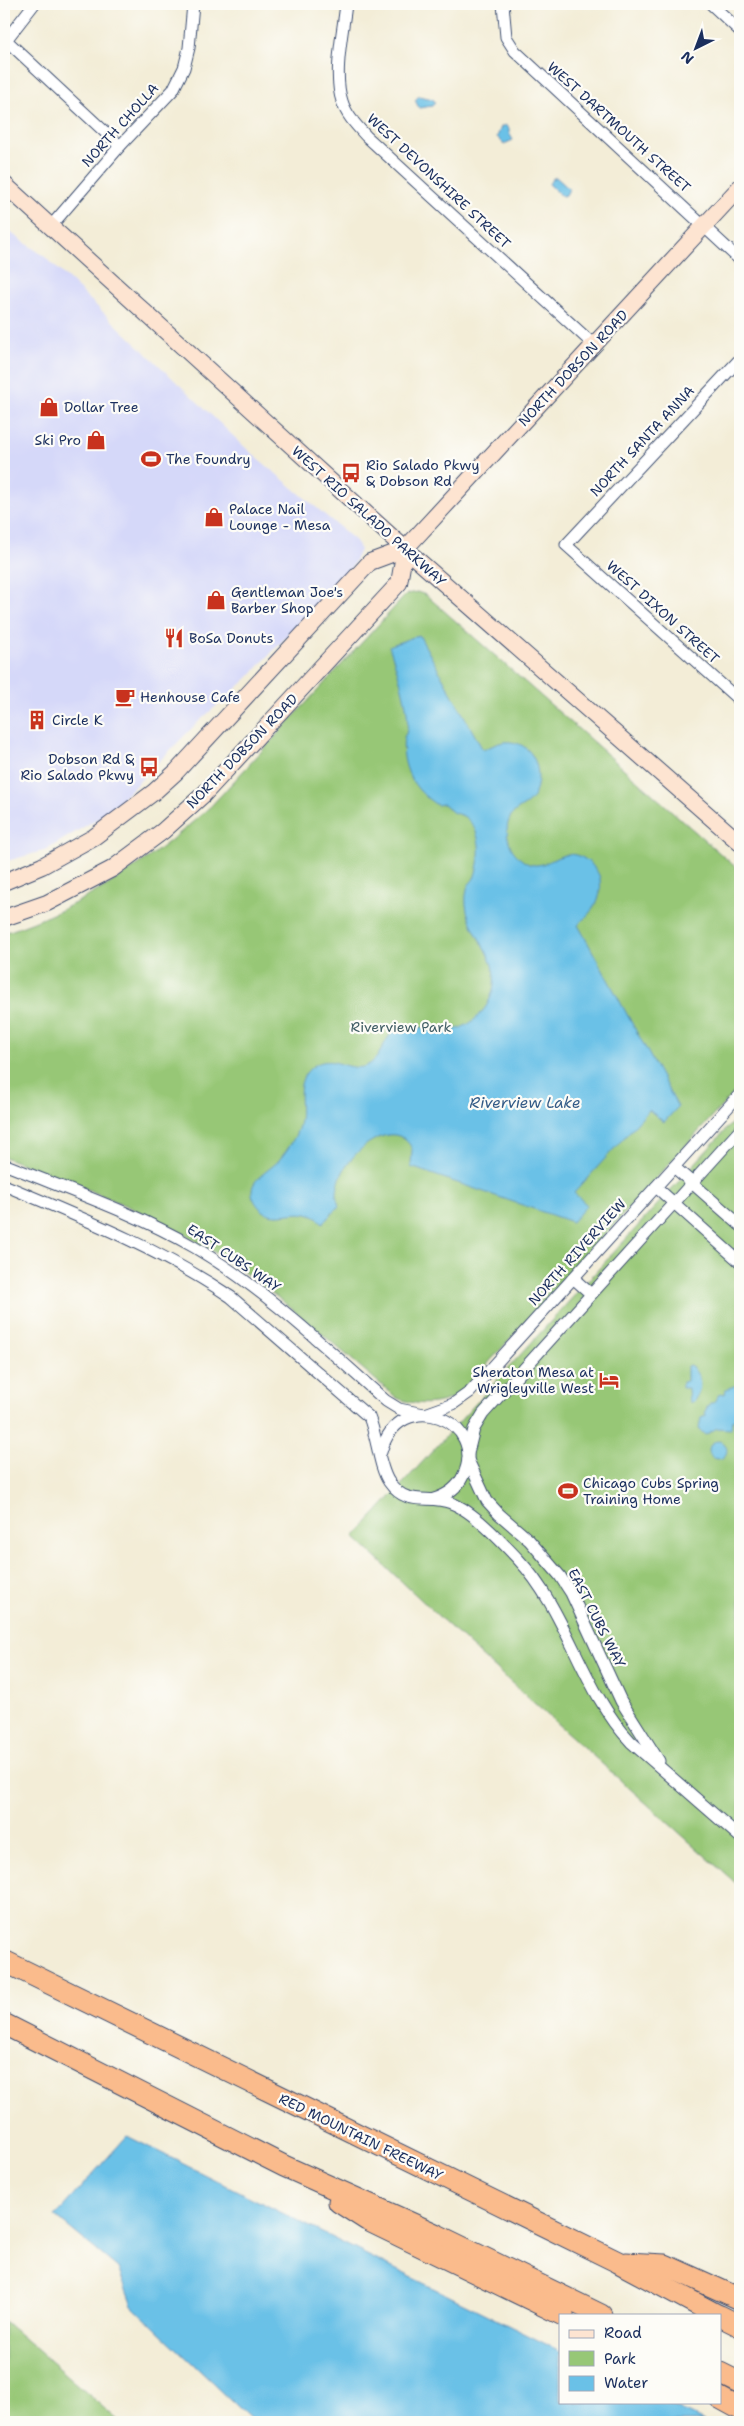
<svg xmlns="http://www.w3.org/2000/svg" width="744" height="2426" font-family="'Shantell Sans',sans-serif">
<style>
.built{fill:#d5d8f9}
.green{fill:#97c776;stroke:#597b6a}
.water{fill:#6ac1e7;stroke:#4278a2}
.lines{fill:none;stroke-linecap:round;stroke-linejoin:round}
.street-casing{stroke:#3b4c70;stroke-width:13}
.secondary-casing{stroke:#3b4c70;stroke-width:18}
.highway-casing{stroke:#3b4c70;stroke-width:23}
.street{stroke:#fff;stroke-width:11}
.secondary{stroke:#fde4d1;stroke-width:16}
.highway{stroke:#fabb8c;stroke-width:21}
.labels{text-anchor:middle;dominant-baseline:central;stroke-width:4.5;stroke-linejoin:round;paint-order:stroke}
.street-label{font-size:14px;fill:#1b2f5e;stroke:#fdfcf7}
.poi-label{font-size:14px;fill:#1b2f5e;stroke:#fdfcf7;text-anchor:start}
.park-label{font-size:14px;fill:#405d65;stroke:#fdfcf7}
.water-label{font-size:15px;font-style:italic;fill:#335b87;stroke:#fdfcf7}
</style>
<rect width="100%" height="100%" fill="#fdfcf7"/>
<filter id="ink" filterUnits="userSpaceOnUse"><feTurbulence type="fractalNoise" baseFrequency=".02" numOctaves="2"/><feDisplacementMap in="SourceGraphic" scale="10" xChannelSelector="R" yChannelSelector="G"/><feConvolveMatrix kernelMatrix="1 2 1 2 8 2 1 2 1" color-interpolation-filters="sRGB"/></filter>
<filter id="wash" filterUnits="userSpaceOnUse"><feTurbulence type="fractalNoise" baseFrequency=".0096" numOctaves="4" result="noise"/><feDisplacementMap in="SourceGraphic" scale="20" xChannelSelector="R" yChannelSelector="G"/><feGaussianBlur stdDeviation="1.12" result="paint"/><feColorMatrix in="noise" values="0 0 0 0 0 0 0 0 0 0 0 0 0 0 0 0 0 1.4 0 .05"/><feComposite in="paint" operator="in"/></filter>
<g filter="url(#wash)">
<rect width="100%" height="100%" fill="#f3edd7"/>
<path class="built" d="M4,228L44,256L248,450L356,541L360,550L353,565L248,678L196,724L110,811L46,850L4,862Z"/>
<g class="green">
<path d="M417,592L426,595L740,871V1086L491,1360C484,1368 478,1380 470,1387C449,1405 421,1408 397,1398C336,1347 269,1284 201,1244C139,1207 71,1183 4,1157V933C85,906 148,863 211,806L403,598L407,594Z"/>
<path d="M740,1114V1887L478,1653L354,1537Z"/>
<path d="M4,2321L120,2422H7L4,2420Z"/>
</g>
<g class="water">
<path d="M419,96L433,99L435,103L432,106L419,108L415,100Z"/>
<path d="M505,125L509,128V133L513,140L504,144L497,137L501,127Z"/>
<path d="M556,177L569,189L566,195L562,196L549,184L552,179Z"/>
<path d="M419,635L483,750C490,747 497,743 504,742C535,739 545,775 533,797C527,807 513,808 509,820C505,829 508,841 512,849C516,855 523,862 529,864C550,871 564,840 590,863C595,868 599,873 600,879C603,900 592,911 578,925L678,1107L664,1122L649,1110L574,1193L587,1205L572,1222L411,1167L412,1149C393,1107 324,1168 339,1206L323,1223C300,1200 276,1228 258,1206C239,1182 269,1173 280,1159C288,1149 295,1139 299,1126C305,1104 291,1080 315,1065C332,1055 346,1070 363,1067C385,1061 381,1032 404,1026C414,1024 424,1029 433,1031C456,1035 479,1022 489,1001C511,957 457,932 467,889C468,883 473,882 475,876C481,857 483,831 465,817C461,814 454,814 451,811C448,808 448,806 443,804L437,805C413,790 400,766 404,737C416,723 395,664 389,646Z"/>
<path d="M690,1365C702,1376 703,1389 693,1402H689L688,1388H682V1382L687,1381V1366Z"/>
<path d="M737,1385L740,1388L738,1408L740,1419L736,1418L732,1420L731,1429L717,1428L705,1435L699,1429L701,1418L706,1416L705,1411L710,1403H713L720,1393L725,1394L726,1389Z"/>
<circle cx="718" cy="1450" r="9"/>
<path d="M127,2136L560,2351V2402H664L705,2422H254L132,2306L118,2268L55,2216Z"/>
</g>
</g>
<g filter="url(#ink)">
<g class="lines">
<defs>
<g id="street">
<path d="M34,4L6,40L120,146"/>
<path d="M346,4C343,32 333,74 342,101C346,115 357,126 366,136L594,345"/>
<path d="M503,4L506,37L515,51L740,260"/>
<path d="M711,4L740,31"/>
<path d="M51,226L120,146L173,90L184,68L189,48L193,4"/>
<path d="M740,359L566,545L740,701"/>
<path d="M4,1164C68,1190 134,1212 194,1247C265,1289 325,1347 386,1401L399,1409L424,1414"/>
<path d="M674,1167L740,1225"/>
<path d="M4,1185C82,1218 160,1249 231,1297L369,1417C377,1436 379,1468 389,1482C407,1508 428,1494 451,1503C472,1510 502,1542 518,1559C568,1612 581,1689 631,1742L740,1837"/>
<path d="M656,1187L740,1262"/>
<path d="M573,1278L591,1294"/>
<path d="M425,1414L453,1404L470,1392L740,1094"/>
<path d="M381,1452C400,1383 490,1421 463,1476C457,1489 447,1495 434,1499"/>
<path d="M468,1453L474,1429L483,1414L740,1130"/>
<path d="M468,1460L487,1501L499,1514L529,1540L560,1576L571,1593L621,1701L659,1761"/>
</g>
<g id="secondary">
<path d="M4,184L405,549L740,843"/>
<path d="M4,882L42,866L94,837L154,792L176,772L370,562L405,549L740,187"/>
<path d="M4,918L47,903L112,869L163,831L204,794L399,583L405,549"/>
</g>
<g id="highway">
<path d="M4,1961L618,2262L717,2315"/>
<path d="M4,2024L284,2166L435,2234L601,2315"/>
<path d="M339,2202L367,2220L563,2315"/>
<path d="M626,2263L665,2265L740,2299"/>
<path d="M720,2316L740,2326"/>
<path d="M720,2373L740,2383"/>
<path d="M720,2398L740,2409"/>
</g>
</defs>
<use href="#street" class="street-casing"/>
<use href="#secondary" class="secondary-casing"/>
<use href="#highway" class="highway-casing"/>
<use href="#street" class="street"/>
<use href="#secondary" class="secondary"/>
<use href="#highway" class="highway"/>
</g>
</g>
<defs>
<symbol id="shop-bare" viewBox="-9 -9 18 18"><path d="M-5-2.5h2.3a2.7 3.5 0 0 1 5.4 0H5L5.5 6h-11ZM-1.5-2.5h3a1.5 2.3 0 0 0-3 0Z" fill="#c8321e" stroke="#fdfcf7" stroke-width="2.5" paint-order="stroke"/></symbol>
<symbol id="stadium-bare" viewBox="-9 -9 18 18"><path d="M0-5a6.5 5 0 1 0 0 10a6.5 5 0 1 0 0-10ZM-3.5-1.8h7v3.6h-7Z" fill="#c8321e" stroke="#fdfcf7" stroke-width="2.5" paint-order="stroke"/></symbol>
<symbol id="bus-bare" viewBox="-9 -9 18 18"><path d="M-5-6H5V4H4V6H2V4H-2V6H-4V4H-5ZM-3.5-4V0h7V-4ZM-3.5 1.2v1.5H-2V1.2ZM2 1.2v1.5H3.5V1.2Z" fill="#c8321e" stroke="#fdfcf7" stroke-width="2.5" paint-order="stroke"/></symbol>
<symbol id="restaurant-bare" viewBox="-9 -9 18 18"><path d="M-5-6h1v4h1v-4h1v4h1v-4h1v5L-1.5 .5V6h-2V.5L-5-1ZM5-6V6H3V1.5H1.5Q1.5-4 5-6Z" fill="#c8321e" stroke="#fdfcf7" stroke-width="2.5" paint-order="stroke"/></symbol>
<symbol id="cafe-bare" viewBox="-9 -9 18 18"><path d="M-5.5-4.5H6V0H3Q3 3.5 0 3.5H-2.5Q-5.5 3.5-5.5 0ZM3-3.2v2h1.7v-2ZM-6 4.5H4V6H-6Z" fill="#c8321e" stroke="#fdfcf7" stroke-width="2.5" paint-order="stroke"/></symbol>
<symbol id="building-bare" viewBox="-9 -9 18 18"><path d="M-4-6H4V6H1V3H-1V6H-4ZM-2.5-4.3h1.7v1.8h-1.7ZM.8-4.3h1.7v1.8H.8ZM-2.5-1h1.7V.8h-1.7ZM.8-1h1.7V.8H.8Z" fill="#c8321e" stroke="#fdfcf7" stroke-width="2.5" paint-order="stroke"/></symbol>
<symbol id="hotel-bare" viewBox="-9 -9 18 18"><path d="M-6-4.5h1.5V1H6V5H4.5V3h-9V5H-6ZM-4 0a1.8 1.8 0 1 1 3.6 0ZM.5 0V-2.5h3Q6-2.5 6 0Z" fill="#c8321e" stroke="#fdfcf7" stroke-width="2.5" paint-order="stroke"/></symbol>
</defs>
<g fill-rule="evenodd">
<use href="#shop-bare" x="35" y="393" width="28" height="28"/>
<use href="#shop-bare" x="82" y="426" width="28" height="28"/>
<use href="#stadium-bare" x="137" y="445" width="28" height="28"/>
<use href="#bus-bare" x="337" y="459" width="28" height="28"/>
<use href="#shop-bare" x="200" y="503" width="28" height="28"/>
<use href="#shop-bare" x="202" y="586" width="28" height="28"/>
<use href="#restaurant-bare" x="160" y="624" width="28" height="28"/>
<use href="#cafe-bare" x="111" y="683" width="28" height="28"/>
<use href="#building-bare" x="23" y="706" width="28" height="28"/>
<use href="#bus-bare" x="135" y="753" width="28" height="28"/>
<use href="#hotel-bare" x="595" y="1366" width="28" height="28"/>
<use href="#stadium-bare" x="554" y="1477" width="28" height="28"/>
</g>
<g class="labels">
<g class="street-label">
<text transform="translate(120 125) rotate(-48)">NORTH CHOLLA</text>
<text transform="translate(619 127) rotate(42)">WEST DARTMOUTH STREET</text>
<text transform="translate(439 181) rotate(43)">WEST DEVONSHIRE STREET</text>
<text transform="translate(573 368) rotate(-47)">NORTH DOBSON ROAD</text>
<text transform="translate(642 441) rotate(-47)">NORTH SANTA ANNA</text>
<text transform="translate(369 516) rotate(42)">WEST RIO SALADO PARKWAY</text>
<text transform="translate(663 612) rotate(42)">WEST DIXON STREET</text>
<text transform="translate(242 751) rotate(-46)">NORTH DOBSON ROAD</text>
<text transform="translate(577 1252) rotate(-48)">NORTH RIVERVIEW</text>
<text transform="translate(234 1258) rotate(34)">EAST CUBS WAY</text>
<text transform="translate(597 1618) rotate(63)">EAST CUBS WAY</text>
<text transform="translate(361 2137) rotate(26)">RED MOUNTAIN FREEWAY</text>
</g>
<g class="poi-label">
<text x="64" y="407">Dollar Tree</text>
<text x="81" y="440" text-anchor="end">Ski Pro</text>
<text x="166" y="459">The Foundry</text>
<text x="366" y="465">Rio Salado Pkwy<tspan x="366" dy="16">&amp; Dobson Rd</tspan></text>
<text x="229" y="509">Palace Nail<tspan x="229" dy="16">Lounge - Mesa</tspan></text>
<text x="231" y="592">Gentleman Joe's<tspan x="231" dy="16">Barber Shop</tspan></text>
<text x="189" y="638">BoSa Donuts</text>
<text x="140" y="697">Henhouse Cafe</text>
<text x="52" y="720">Circle K</text>
<text x="134" y="759" text-anchor="end">Dobson Rd &amp;<tspan x="134" dy="16">Rio Salado Pkwy</tspan></text>
<text x="594" y="1372" text-anchor="end">Sheraton Mesa at<tspan x="594" dy="16">Wrigleyville West</tspan></text>
<text x="583" y="1483">Chicago Cubs Spring<tspan x="583" dy="16">Training Home</tspan></text>
</g>
<g class="park-label">
<text x="401" y="1027">Riverview Park</text>
</g>
<g class="water-label">
<text x="525" y="1103">Riverview Lake</text>
</g>
</g>
<rect width="744" height="2426" fill="none" stroke="#fdfcf7" stroke-width="20"/>
<rect x="559" y="2314" width="162" height="90" fill="#fdfcf7" stroke="#a3aaba"/>
<rect x="569" y="2330" width="25" height="8" fill="#fde4d1" stroke="#a3aaba"/>
<text x="604" y="2338" font-size="15" fill="#1b2f5e">Road</text>
<rect x="569" y="2351" width="25" height="15" fill="#97c776" stroke="#a3aaba"/>
<text x="604" y="2364" font-size="15" fill="#1b2f5e">Park</text>
<rect x="569" y="2376" width="25" height="15" fill="#6ac1e7" stroke="#a3aaba"/>
<text x="604" y="2388" font-size="15" fill="#1b2f5e">Water</text>
<g transform="translate(696 48) rotate(222)" stroke="#fdfcf7" stroke-width="4" paint-order="stroke">
<path d="M0-4L9 19L0 12L-9 19Z" fill="#1b2f5e"/>
<text y="-8" font-size="14" font-weight="bold" text-anchor="middle" fill="#1b2f5e">N</text>
</g>
</svg>
